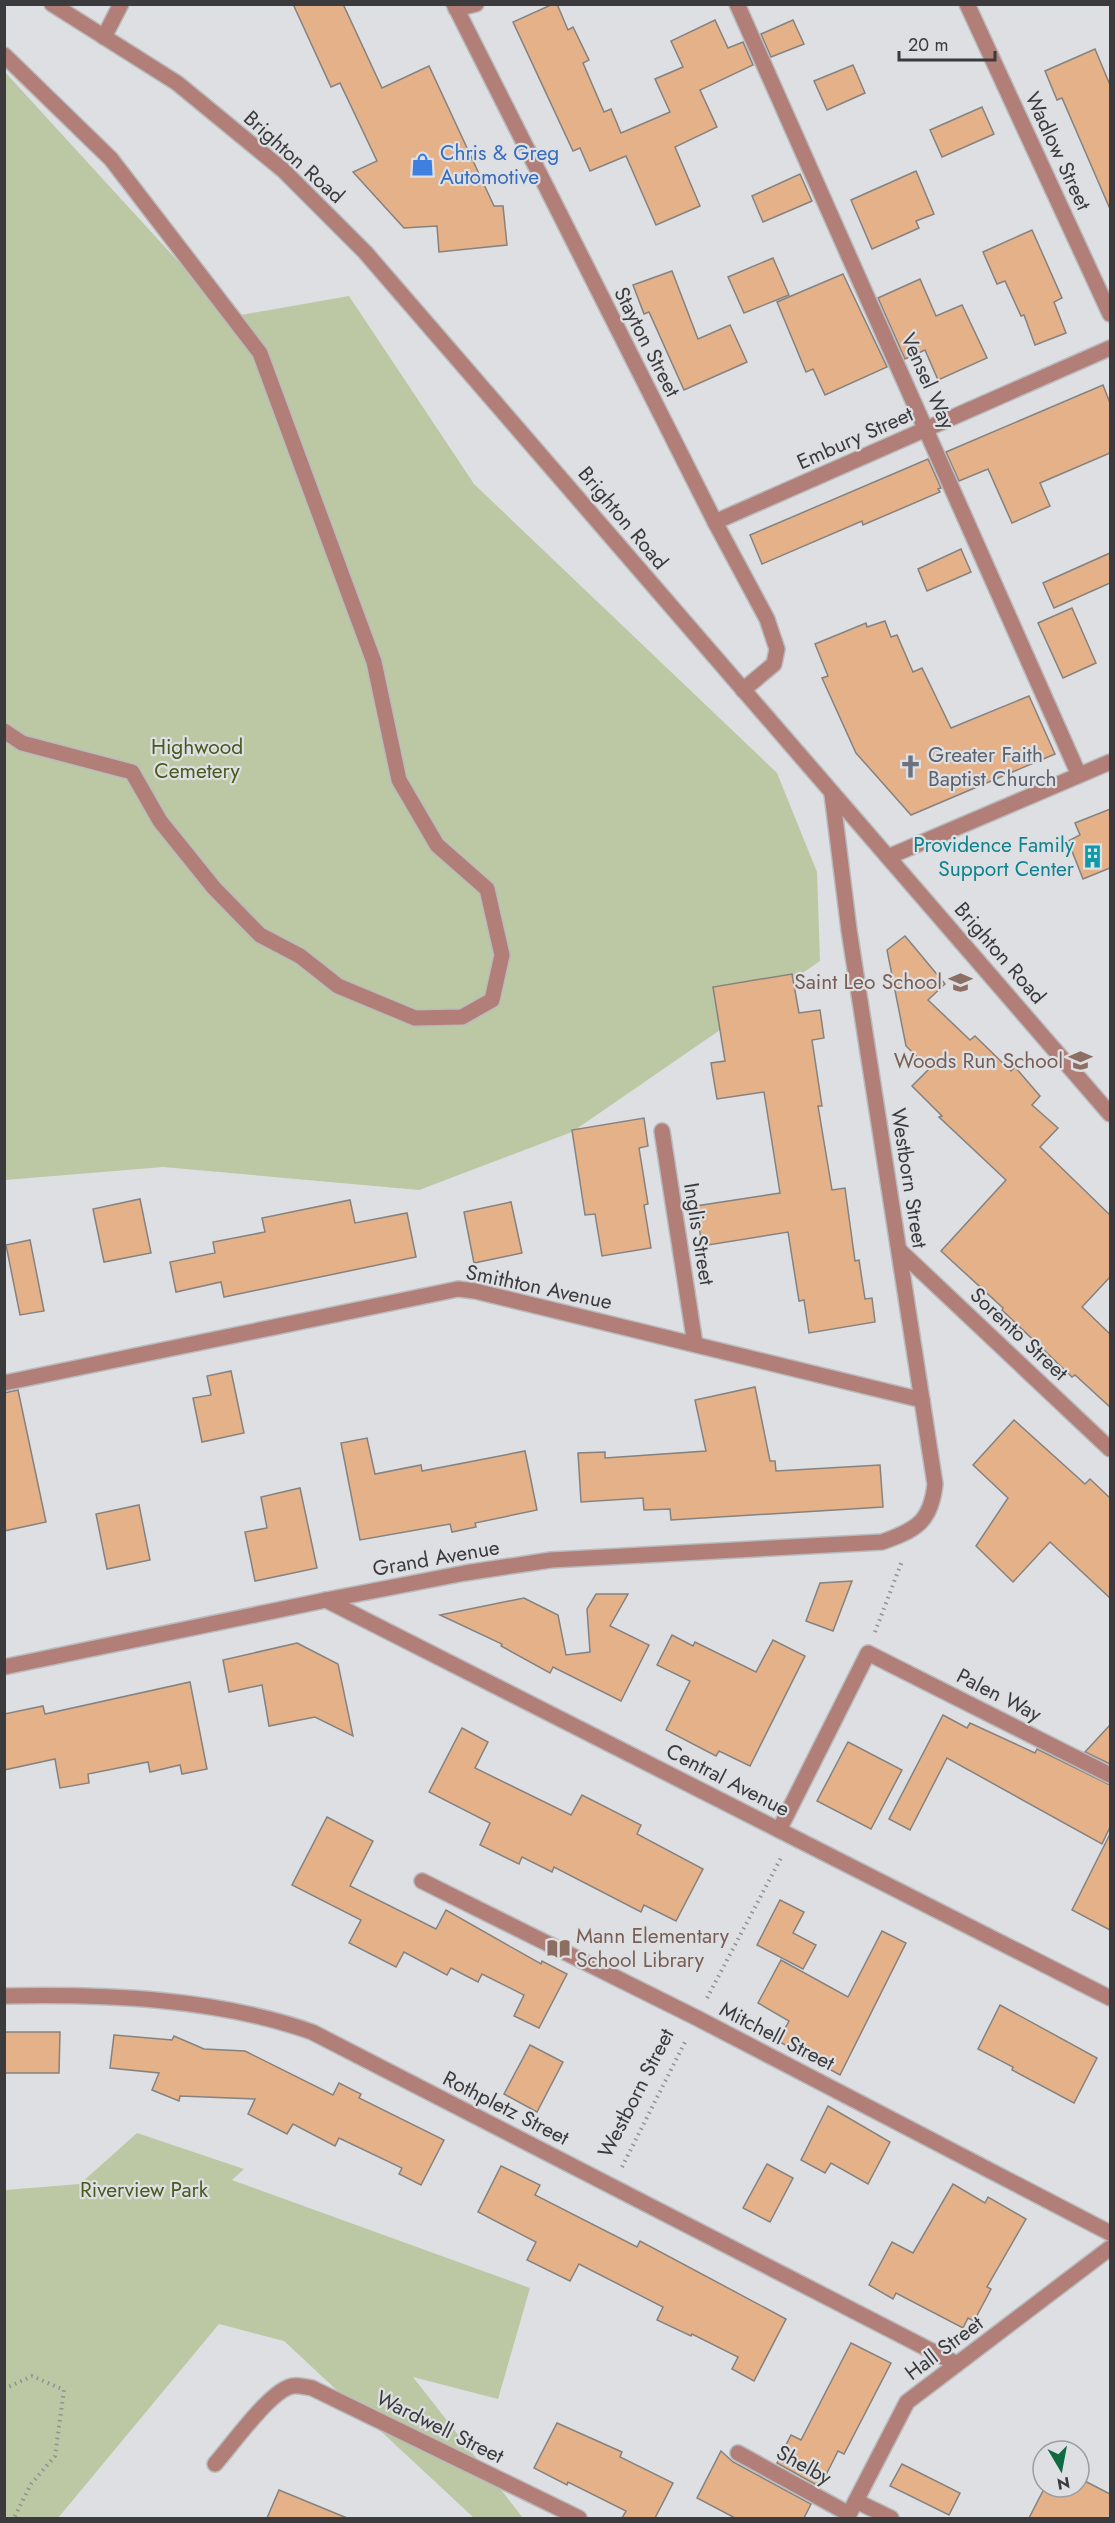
<svg xmlns="http://www.w3.org/2000/svg" width="1115" height="2523" font-family="Jost,sans-serif">
<style>
.green{fill:#bcc8a4}
.building{fill:#e4b188;stroke:#858280;stroke-width:1.5}
.lines{fill:none;stroke-linecap:round;stroke-linejoin:round}
.minor-casing{stroke:#b9bbbe;stroke-width:18}
.path{stroke:#909193;stroke-width:4;stroke-dasharray:1.5 4.5;stroke-linecap:butt}
.minor{stroke:#b17f77;stroke-width:15}
.labels{text-anchor:middle;dominant-baseline:central;stroke-width:4.5;stroke-linejoin:round;paint-order:stroke}
.street-label{font-size:21px;fill:#3b3b3d;stroke:#dddfe2}
.shop-label{font-size:21px;fill:#366cbe;stroke:#dddfe2;text-anchor:start}
.park-label{font-size:21px;fill:#495a1c;stroke:#dddfe2}
.worship-label{font-size:21px;fill:#5b616d;stroke:#dddfe2;text-anchor:start}
.culture-label{font-size:21px;fill:#0d838f;stroke:#dddfe2;text-anchor:end}
.education-label{font-size:21px;fill:#785e54;stroke:#dddfe2;text-anchor:end}
</style>
<rect width="100%" height="100%" fill="#dddfe2"/>
<g class="green">
<path d="M4,71L229,317L349,296L474,484L777,773L817,872L820,961L572,1132L419,1190L163,1167L5,1180Z"/>
<path d="M137,2133L244,2169L232,2180L530,2288L498,2399L413,2377L523,2518H474L284,2341L219,2324L58,2518H5V2190L80,2184Z"/>
</g>
<g class="building">
<path d="M293,4H343L382,88L429,66L494,206H503L507,245L439,252L437,226L404,228L353,172L377,161L340,83L331,87Z"/>
<path d="M553,4H557L568,30L573,27L589,60L583,63L604,112L611,109L621,133L670,112L655,79L683,67L671,41L715,20L728,48L743,42L753,65L700,90L717,127L675,147L700,206L656,225L626,156L590,171L580,148L573,151L513,22Z"/>
<path d="M793,20L804,44L771,57L761,34Z"/>
<path d="M1095,49L1110,85V209L1062,98L1057,100L1045,71Z"/>
<path d="M853,65L865,93L827,110L814,81Z"/>
<path d="M982,107L994,134L942,157L930,130Z"/>
<path d="M916,171L934,214L916,221L919,228L872,249L851,200Z"/>
<path d="M800,174L812,201L763,222L752,196Z"/>
<path d="M1032,230L1062,298L1054,302L1066,333L1035,345L1024,315L1021,316L1005,281L997,284L983,252Z"/>
<path d="M773,258L789,295L744,313L728,277Z"/>
<path d="M672,271L698,339L730,325L747,362L684,390L649,312L644,314L633,285Z"/>
<path d="M843,274L887,367L825,395L813,369L806,372L777,302Z"/>
<path d="M920,279L936,316L962,305L987,358L938,380L925,350L905,359L878,298Z"/>
<path d="M1103,385L1110,403V453L1040,483L1050,506L1012,523L988,469L959,481L946,452Z"/>
<path d="M928,459L941,488L938,489L940,492L863,525L862,521L762,564L750,535Z"/>
<path d="M961,549L971,572L927,591L918,569Z"/>
<path d="M1110,553V583L1054,608L1043,583Z"/>
<path d="M1072,608L1096,663L1063,678L1038,623Z"/>
<path d="M885,621L891,637L897,635L913,672L922,668L951,728L1029,696L1055,754L911,815L856,753L822,678L828,676L815,644L866,623L867,627Z"/>
<path d="M1110,809V868L1083,879L1068,841L1080,835L1075,823Z"/>
<path d="M905,936L945,984L928,1000L970,1040L975,1036L1011,1071L1015,1067L1040,1096L1032,1105L1058,1128L1040,1147L1110,1215V1277L1082,1307L1110,1334V1407L1075,1375L1072,1377L1002,1310L1003,1308L941,1251L1006,1180L939,1117L942,1116L912,1086L929,1069L906,1046L887,950Z"/>
<path d="M792,974L799,1013L820,1010L824,1038L812,1040L822,1106H818L832,1190L845,1188L855,1261L859,1260L865,1299L872,1298L875,1322L809,1333L804,1300L799,1301L788,1232L702,1246L696,1206L780,1193L764,1092L717,1099L711,1063L725,1061L713,987Z"/>
<path d="M644,1118L648,1146L639,1148L648,1204L644,1205L651,1248L602,1256L595,1214L585,1215L572,1130Z"/>
<path d="M140,1199L151,1253L104,1262L93,1209Z"/>
<path d="M350,1200L355,1223L407,1213L416,1257L224,1297L221,1282L176,1292L170,1262L215,1253L213,1242L265,1232L262,1218Z"/>
<path d="M511,1202L522,1253L474,1263L464,1212Z"/>
<path d="M30,1240L44,1311L20,1315L6,1245Z"/>
<path d="M231,1371L244,1433L202,1442L193,1398L211,1395L207,1376Z"/>
<path d="M755,1387L770,1461H775L776,1471L880,1465L883,1507L671,1520L670,1509L644,1510L643,1498L581,1502L578,1453L605,1452V1458L706,1451L695,1400Z"/>
<path d="M18,1390L46,1522L4,1531V1393Z"/>
<path d="M1014,1420L1085,1484L1090,1479L1110,1498V1598L1050,1542L1013,1582L976,1546L1008,1498L973,1465Z"/>
<path d="M367,1438L375,1474L421,1465L422,1471L525,1451L537,1510L475,1523L476,1527L452,1532L450,1524L360,1540L341,1443Z"/>
<path d="M300,1488L317,1568L255,1581L245,1532L267,1528L261,1497Z"/>
<path d="M139,1505L150,1560L107,1569L96,1514Z"/>
<path d="M852,1581L833,1631L806,1621L820,1583Z"/>
<path d="M596,1594H628L610,1626L649,1645L621,1701L553,1667L550,1673L501,1646L502,1644L440,1615L524,1598L558,1615L566,1655L590,1652L587,1609Z"/>
<path d="M672,1635L693,1646L695,1642L756,1672L773,1640L805,1656L750,1766L719,1751L716,1756L666,1730L690,1681L657,1665Z"/>
<path d="M297,1643L338,1664L353,1736L315,1717L269,1726L262,1685L229,1692L223,1660Z"/>
<path d="M190,1682L207,1769L182,1774L180,1765L150,1772L148,1762L88,1774L89,1783L60,1788L55,1759L4,1770V1714L43,1706L45,1714Z"/>
<path d="M943,1715L967,1728L970,1723L1035,1753L1037,1749L1110,1785V1827L1102,1844L947,1758L910,1830L889,1819Z"/>
<path d="M1110,1725V1764L1085,1752Z"/>
<path d="M462,1728L488,1742L475,1768L571,1815L582,1795L641,1825L637,1834L703,1869L676,1921L644,1905L641,1912L554,1867L552,1872L522,1857L519,1864L480,1845L490,1823L429,1792Z"/>
<path d="M848,1742L902,1770L871,1829L817,1801Z"/>
<path d="M327,1817L373,1841L350,1886L436,1929L446,1910L541,1964L542,1961L567,1974L539,2028L514,2016L524,1995L482,1974L478,1982L451,1968L447,1975L404,1952L396,1967L349,1943L361,1920L292,1885Z"/>
<path d="M1110,1834V1930L1072,1910Z"/>
<path d="M780,1900L804,1912L793,1933L816,1945L803,1969L757,1945Z"/>
<path d="M882,1931L906,1943L840,2075L778,2041L789,2021L758,2003L781,1960L848,1997Z"/>
<path d="M1000,2005L1097,2058L1074,2103L1012,2070L1013,2067L978,2049Z"/>
<path d="M4,2032H60L59,2073H4Z"/>
<path d="M114,2035L172,2040L174,2036L204,2049L245,2051L333,2095L339,2083L361,2094L359,2098L444,2140L421,2185L399,2174L402,2168L339,2138L335,2146L293,2124L287,2134L248,2114L255,2099L180,2096L179,2101L152,2090L159,2073L110,2068Z"/>
<path d="M530,2045L563,2062L537,2112L504,2094Z"/>
<path d="M828,2106L890,2142L868,2184L831,2163L825,2173L801,2160Z"/>
<path d="M767,2164L793,2178L770,2222L743,2208Z"/>
<path d="M501,2166L540,2185L535,2195L637,2247L640,2241L786,2319L754,2381L732,2369L738,2357L692,2334L691,2336L657,2320L663,2307L579,2264L570,2281L527,2260L536,2242L478,2212Z"/>
<path d="M953,2184L985,2203L988,2197L1026,2219L987,2287L991,2289L974,2321L968,2318L963,2328L896,2293L893,2299L869,2285L892,2242L913,2253Z"/>
<path d="M851,2343L891,2363L844,2454L838,2451L820,2487L777,2463L791,2435L801,2440Z"/>
<path d="M557,2423L622,2452L620,2457L673,2483L655,2518H622L626,2511L568,2482L567,2485L534,2468Z"/>
<path d="M721,2451L733,2462L811,2504L804,2518H735L697,2498Z"/>
<path d="M902,2464L960,2493L949,2515L890,2486Z"/>
<path d="M1079,2478L1110,2494V2518H1029L1045,2487H1079Z"/>
<path d="M279,2490L347,2518H267Z"/>
</g>
<g class="lines">
<defs>
<g id="minor">
<path d="M52,4L177,83L283,170L365,252L1110,1114"/>
<path d="M454,4L715,522L767,619L777,649L774,664L743,690"/>
<path d="M737,4L1079,775"/>
<path d="M967,4L1110,314"/>
<path d="M456,9L476,4"/>
<path d="M104,37L121,4"/>
<path d="M4,55L111,159L260,353L374,662L399,780L437,845L487,889L502,955L492,1000L462,1017L415,1018L338,986L300,956L260,935L214,888L160,821L132,772L22,743L4,731"/>
<path d="M715,522L1110,348"/>
<path d="M888,857L1110,762"/>
<path d="M662,1131L695,1344"/>
<path d="M899,1250L1110,1449"/>
<path d="M4,1383L458,1289L475,1291L922,1400"/>
<path d="M326,1600L1110,1998"/>
<path d="M4,1667L326,1600L465,1573L551,1560L882,1542C916,1530 931,1522 935,1484L849,930L832,794"/>
<path d="M779,1830L868,1653L1110,1775"/>
<path d="M422,1881L697,2018L1110,2233"/>
<path d="M4,1996C107,1994 215,1998 312,2032L957,2364"/>
<path d="M738,2453L849,2514"/>
<path d="M215,2464C231,2446 267,2395 289,2387C295,2384 305,2387 312,2388L579,2518"/>
<path d="M856,2501L891,2518"/>
<path d="M847,2518L907,2402L1110,2248"/>
</g>
</defs>
<use href="#minor" class="minor-casing"/>
<g class="path">
<path d="M875,1632L902,1561"/>
<path d="M707,1998L782,1856"/>
<path d="M622,2167L686,2040"/>
<path d="M4,2389L32,2376L64,2390L55,2456L31,2484L14,2518"/>
</g>
<use href="#minor" class="minor"/>
</g>
<defs>
<symbol id="shop-bare" viewBox="-9 -9 18 18"><path d="M-5-2.5h2.3a2.7 3.5 0 0 1 5.4 0H5L5.5 6h-11ZM-1.5-2.5h3a1.5 2.3 0 0 0-3 0Z" fill="#3f7fe0" stroke="#dddfe2" stroke-width="2.5" paint-order="stroke"/></symbol>
<symbol id="church-bare" viewBox="-9 -9 18 18"><path d="M-1.2-6h2.4v3.5h3.3v2.4h-3.3V6h-2.4V-.1h-3.3v-2.4h3.3Z" fill="#6b7280" stroke="#dddfe2" stroke-width="2.5" paint-order="stroke"/></symbol>
<symbol id="building-bare" viewBox="-9 -9 18 18"><path d="M-4-6H4V6H1V3H-1V6H-4ZM-2.5-4.3h1.7v1.8h-1.7ZM.8-4.3h1.7v1.8H.8ZM-2.5-1h1.7V.8h-1.7ZM.8-1h1.7V.8H.8Z" fill="#0f9aa8" stroke="#dddfe2" stroke-width="2.5" paint-order="stroke"/></symbol>
<symbol id="school-bare" viewBox="-9 -9 18 18"><path d="M0-5L7-2L0 1L-7-2ZM-4 1L0 2.5L4 1V4Q0 6-4 4Z" fill="#8d6e63" stroke="#dddfe2" stroke-width="2.5" paint-order="stroke"/></symbol>
<symbol id="library-bare" viewBox="-9 -9 18 18"><path d="M-6-4Q-3-5.5-.7-3.5V5Q-3 3-6 4ZM6-4Q3-5.5 .7-3.5V5Q3 3 6 4Z" fill="#8d6e63" stroke="#dddfe2" stroke-width="2.5" paint-order="stroke"/></symbol>
</defs>
<g fill-rule="evenodd">
<use href="#shop-bare" x="406" y="148" width="33" height="33"/>
<use href="#church-bare" x="894" y="750" width="33" height="33"/>
<use href="#building-bare" x="1076" y="840" width="33" height="33"/>
<use href="#school-bare" x="944" y="966" width="33" height="33"/>
<use href="#school-bare" x="1064" y="1044" width="33" height="33"/>
<use href="#library-bare" x="542" y="1932" width="33" height="33"/>
</g>
<g class="labels">
<g class="street-label">
<text transform="translate(1058 151) rotate(65)">Wadlow Street</text>
<text transform="translate(294 157) rotate(42)">Brighton Road</text>
<text transform="translate(647 342) rotate(63)">Stayton Street</text>
<text transform="translate(928 381) rotate(66)">Vensel Way</text>
<text transform="translate(855 438) rotate(-24)">Embury Street</text>
<text transform="translate(623 518) rotate(50)">Brighton Road</text>
<text transform="translate(1000 953) rotate(49)">Brighton Road</text>
<text transform="translate(909 1178) rotate(81)">Westborn Street</text>
<text transform="translate(699 1234) rotate(81)">Inglis Street</text>
<text transform="translate(539 1287) rotate(12)">Smithton Avenue</text>
<text transform="translate(1019 1334) rotate(43)">Sorento Street</text>
<text transform="translate(436 1558) rotate(-10)">Grand Avenue</text>
<text transform="translate(999 1695) rotate(27)">Palen Way</text>
<text transform="translate(728 1780) rotate(27)">Central Avenue</text>
<text transform="translate(777 2036) rotate(27)">Mitchell Street</text>
<text transform="translate(636 2093) rotate(-63)">Westborn Street</text>
<text transform="translate(506 2108) rotate(27)">Rothpletz Street</text>
<text transform="translate(944 2348) rotate(-37)">Hall Street</text>
<text transform="translate(440 2427) rotate(26)">Wardwell Street</text>
<text transform="translate(804 2465) rotate(29)">Shelby</text>
</g>
<g class="shop-label">
<text x="440" y="153">Chris &amp; Greg<tspan x="440" dy="24">Automotive</tspan></text>
</g>
<g class="park-label">
<text x="197" y="747">Highwood<tspan x="197" dy="24">Cemetery</tspan></text>
<text x="144" y="2190">Riverview Park</text>
</g>
<g class="worship-label">
<text x="928" y="755">Greater Faith<tspan x="928" dy="24">Baptist Church</tspan></text>
</g>
<g class="culture-label">
<text x="1074" y="845">Providence Family<tspan x="1074" dy="24">Support Center</tspan></text>
</g>
<g class="education-label">
<text x="942" y="982">Saint Leo School</text>
<text x="1063" y="1061">Woods Run School</text>
<text x="576" y="1936" text-anchor="start">Mann Elementary<tspan x="576" dy="24">School Library</tspan></text>
</g>
</g>
<rect width="1115" height="2523" fill="none" stroke="#3b3b3d" stroke-width="12"/>
<g transform="translate(1061 2469) rotate(170)"><circle r="28" fill="#dddfe2" stroke="#9c9da0" stroke-width="1.5"/>
<path d="M0-4.5L10 22L0 15L-10 22Z" fill="#0f6b3f"/>
<text y="-9" font-size="16" font-weight="bold" text-anchor="middle" fill="#3b3b3d">N</text>
</g>
<path d="M899 51v9h96v-9" fill="none" stroke="#3b3b3d" stroke-width="3"/>
<text x="908" y="51" font-size="18" fill="#3b3b3d" stroke="#dddfe2" stroke-width="4.5" paint-order="stroke">20 m</text>
</svg>
